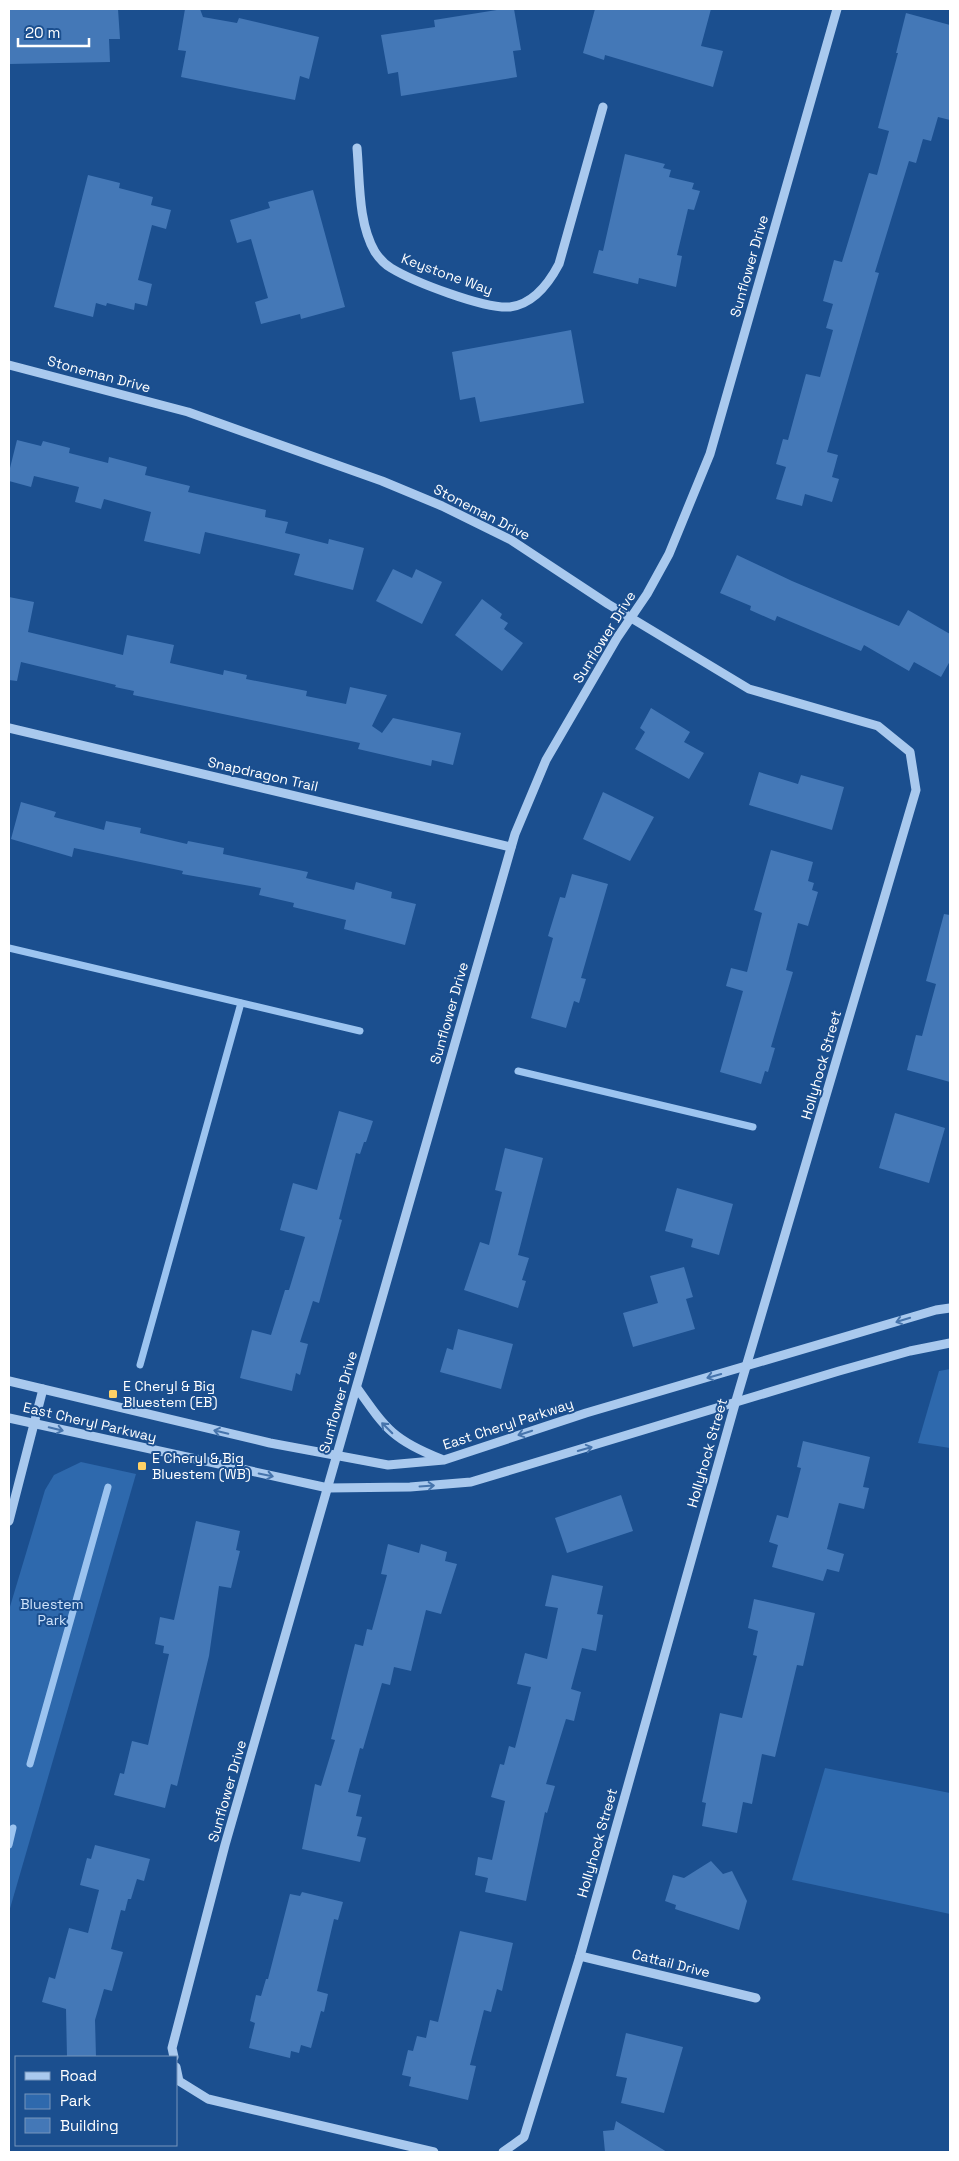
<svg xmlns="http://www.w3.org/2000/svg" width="959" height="2161" font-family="'Space Grotesk',sans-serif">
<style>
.green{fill:#2e69ad}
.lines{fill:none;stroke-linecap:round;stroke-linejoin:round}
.stream{stroke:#9cc4f0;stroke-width:7}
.building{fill:#4478b7}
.minor{stroke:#a9c9ee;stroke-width:9}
.oneway{stroke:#4674ac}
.poi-dot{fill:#ffd166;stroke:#1b4f8f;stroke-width:2}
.labels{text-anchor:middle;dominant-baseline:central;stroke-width:4;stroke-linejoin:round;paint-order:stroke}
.street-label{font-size:14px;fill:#fff;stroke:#1b4f8f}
.poi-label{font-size:14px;fill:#fff;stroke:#1b4f8f;text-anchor:start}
.park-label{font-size:14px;fill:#cfe3fa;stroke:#1b4f8f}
</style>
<rect width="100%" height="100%" fill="#1b4f8f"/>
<g class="green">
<path d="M950,1369V1448L918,1443L939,1371Z"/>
<path d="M81,1462L136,1474L9,1912V1610L45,1490L54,1475Z"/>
<path d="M825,1768L950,1793V1914L792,1880Z"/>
</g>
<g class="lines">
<g class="stream">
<path d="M9,948L360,1031"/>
<path d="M518,1071L753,1127"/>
<path d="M140,1365L241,1003"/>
<path d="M30,1764L108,1487"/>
<path d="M9,1845L13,1828"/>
</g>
</g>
<g class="building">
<path d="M9,9H118L120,39H109L110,62L9,64Z"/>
<path d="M185,9H200L203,17L237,23L239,18L319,37L309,79L300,76L295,100L181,77L186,51L178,50Z"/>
<path d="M503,9H514L521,50L513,51L517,77L401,96L398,72L388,74L381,35L435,27L434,20Z"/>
<path d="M595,9H711L701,46L723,51L713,87L605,55L604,60L583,53Z"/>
<path d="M906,13L950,25V120L938,117L931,141L923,139L916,163L909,161L875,272L879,273L827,452L838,455L832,477L839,479L832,502L805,494L802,506L776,499L786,467L776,464L783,439L788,440L806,374L820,377L833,330L826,328L833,304L823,301L834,260L842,262L869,173L877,175L889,131L878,128L898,53H896Z"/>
<path d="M625,154L665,164L663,168L671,170L669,177L694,183L692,189L700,191L694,210L688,209L677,255L682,256L676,287L639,278L638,284L593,273L599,250L603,251Z"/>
<path d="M88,175L120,183L119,188L153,197L151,205L171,210L166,229L152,225L138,280L152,284L147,306L135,303L134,310L107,303L106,306L96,303L93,317L54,307Z"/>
<path d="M313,190L345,307L301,319L300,314L261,324L255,302L268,298L251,239L237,243L230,220L270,208L268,202Z"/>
<path d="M571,330L584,403L480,422L475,397L460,400L452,352Z"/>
<path d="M17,440L41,446L43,441L70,448L69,453L108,463L109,457L147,467L145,475L190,486L188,492L266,510L265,517L288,522L285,533L328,544L329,539L364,548L353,590L294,575L300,554L205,532L200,554L144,541L151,512L104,499L101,509L75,502L79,487L34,476L31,487L9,481V472Z"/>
<path d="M737,555L792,581L899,626L908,610L950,634V661L941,677L914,662L909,671L864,645L861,651L777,616L775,621L750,610L751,606L720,593Z"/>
<path d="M393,569L412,578L416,569L442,582L422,624L376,601Z"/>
<path d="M9,597L34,602L28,632L123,655L127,635L174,645L170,663L223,675L224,670L247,675L246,679L307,691L306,696L346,704L350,687L387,695L372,726L382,733L393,718L461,733L453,765L432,760L431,766L358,749L360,743L133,695L134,691L115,687L116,685L21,662L17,681L9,680Z"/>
<path d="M482,599L502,614L500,618L508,623L504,629L523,643L502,671L455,635Z"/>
<path d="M651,708L690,732L684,742L704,753L689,779L635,749L645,732L640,728Z"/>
<path d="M759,772L798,784L801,775L844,787L832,830L749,805Z"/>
<path d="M603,792L654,817L630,861L583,839Z"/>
<path d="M21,802L56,812L54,817L104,830L106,821L141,828L140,833L187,844L188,841L224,848L223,854L308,872L306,878L354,890L356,882L392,892L391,898L416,904L405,945L344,929L346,920L293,907L294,903L259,895L261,888L182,874L183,871L74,848L72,857L11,839Z"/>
<path d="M771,850L813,862L808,881L814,883L812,890L818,892L808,926L798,923L786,970L793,972L771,1047L775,1048L768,1072L765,1071L761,1084L720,1072L743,991L726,986L731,968L747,972L762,913L754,910Z"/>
<path d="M572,874L608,884L581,978L586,979L579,1003L574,1001L566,1028L531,1018L553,938L548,936L560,897L565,898Z"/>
<path d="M944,914L950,915V1082L907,1070L916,1035L922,1036L936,984L926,981Z"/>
<path d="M339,1111L373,1121L366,1142H364L360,1154L356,1153L339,1219L342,1220L319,1303L313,1301L300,1342L308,1344L300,1375L296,1373L292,1391L240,1378L252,1330L271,1335L285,1290H289L305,1237L280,1230L293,1183L317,1190Z"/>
<path d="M895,1113L945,1128L929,1183L879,1168Z"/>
<path d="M505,1148L543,1158L518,1255L529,1258L522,1280L526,1281L518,1308L464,1290L480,1242L489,1245L502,1192L495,1190Z"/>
<path d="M677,1188L733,1204L719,1255L691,1247L693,1239L665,1231Z"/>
<path d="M684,1267L693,1297L686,1299L695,1329L633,1347L623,1313L658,1303L650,1276Z"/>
<path d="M458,1329L513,1344L501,1389L440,1372L447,1348L453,1350Z"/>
<path d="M803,1441L870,1457L863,1487L869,1488L864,1509L839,1503L827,1549L844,1554L839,1572L827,1569L823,1581L772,1567L778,1545L769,1542L777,1515L788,1518L801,1468L797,1467Z"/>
<path d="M621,1495L633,1531L567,1553L555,1518Z"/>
<path d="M196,1521L240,1531L236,1550L240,1551L231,1588L219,1586L209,1656L177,1786L171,1784L165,1808L114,1795L120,1773L124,1774L132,1741L148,1745L169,1654L163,1653L164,1646L155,1644L160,1617L174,1620Z"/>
<path d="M388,1544L419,1553L421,1544L447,1552L445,1561L457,1564L441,1614L426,1610L411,1671L394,1667L390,1685L382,1683L363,1749L360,1748L348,1792L361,1795L356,1816L362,1817L357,1836L366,1838L360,1862L302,1849L315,1784L321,1786L335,1740L331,1739L355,1644L363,1646L367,1629L372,1630L387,1575L381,1574Z"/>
<path d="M552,1575L603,1586L597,1614L603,1615L596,1651L582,1648L571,1689L581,1692L574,1721L566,1719L546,1784L555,1786L547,1813L545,1812L526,1901L485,1892L488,1878L475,1875L478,1857L492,1860L505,1801L491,1797L500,1764L504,1765L509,1746L515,1748L531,1687L517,1684L525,1653L547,1659L558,1608L545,1606Z"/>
<path d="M754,1599L815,1613L803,1666L797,1665L775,1757L762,1754L752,1804L743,1802L737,1833L702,1826L706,1803L702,1802L720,1713L742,1718L757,1656L753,1655L758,1631L748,1628Z"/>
<path d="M95,1845L150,1859L144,1881L137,1879L131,1899H128L125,1911L121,1910L111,1949L123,1952L112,1991L104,1989L95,2020L96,2057H67L66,2009L42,2002L49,1977L55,1979L69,1928L88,1933L99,1890L80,1885L87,1858L91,1859Z"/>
<path d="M711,1861L723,1874L732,1871L747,1901L739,1930L675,1909L676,1905L665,1901L673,1875L684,1878Z"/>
<path d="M302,1892L343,1902L338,1920L334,1919L317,1991L328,1994L324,2012L321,2011L311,2048L301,2045L299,2053L291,2051L290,2058L249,2048L255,2023L250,2021L256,1995L261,1996L266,1979H268L290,1894L300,1896Z"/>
<path d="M460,1931L513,1943L502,1991L497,1989L491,2012L484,2010L470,2065L476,2066L468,2100L409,2086L411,2077L402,2075L408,2050L413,2051L417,2036L426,2038L430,2020L438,2022Z"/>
<path d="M626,2033L683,2047L664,2113L621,2103L627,2078L616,2076Z"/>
<path d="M616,2121L667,2152H605L603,2131L614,2130Z"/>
</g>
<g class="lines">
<g class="minor">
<path d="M357,148C360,182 358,223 375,252C379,258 386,265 391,268C414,282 484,309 510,307C534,304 549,283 559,264L603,107"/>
<path d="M9,365L188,412L382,481L442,506L511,540L608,604L749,689L878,726L910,752L916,790L735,1404L580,1956L524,2137L503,2152"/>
<path d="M9,728L511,847"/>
<path d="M9,1381L270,1443L388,1465L444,1460L586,1413L936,1310L950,1308"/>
<path d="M357,1388C386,1429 393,1440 441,1459"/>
<path d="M9,1418L328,1488L410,1487L471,1482L839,1371L910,1351L950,1343"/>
<path d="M9,1521L43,1389"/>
<path d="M580,1956L756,1998"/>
<path d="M174,2057L172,2048L225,1845L515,834L546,760L617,638L647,594L669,554L710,454L837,9"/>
<path d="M176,2067L179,2081L208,2099L434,2152"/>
</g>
</g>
<defs><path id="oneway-shaft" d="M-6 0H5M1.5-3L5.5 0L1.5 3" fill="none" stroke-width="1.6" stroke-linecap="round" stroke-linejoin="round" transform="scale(1.25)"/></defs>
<g class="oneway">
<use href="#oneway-shaft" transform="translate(903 1320) rotate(163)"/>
<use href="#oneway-shaft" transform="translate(714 1376) rotate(164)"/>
<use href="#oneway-shaft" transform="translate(387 1428) rotate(-135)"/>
<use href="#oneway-shaft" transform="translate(56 1429) rotate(14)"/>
<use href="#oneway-shaft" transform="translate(221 1432) rotate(-167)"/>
<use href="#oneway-shaft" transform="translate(525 1433) rotate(162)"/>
<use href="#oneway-shaft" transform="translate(585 1449) rotate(-16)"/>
<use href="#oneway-shaft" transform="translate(266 1475) rotate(12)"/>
<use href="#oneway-shaft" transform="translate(427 1486) rotate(-4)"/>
</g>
<g class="poi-dot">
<rect x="108" y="1389" width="10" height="10" rx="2.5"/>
<rect x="137" y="1461" width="10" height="10" rx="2.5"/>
</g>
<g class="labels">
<g class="street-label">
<text transform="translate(749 266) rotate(-74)">Sunflower Drive</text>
<text transform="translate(447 274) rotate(20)">Keystone Way</text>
<text transform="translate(99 374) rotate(15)">Stoneman Drive</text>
<text transform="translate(482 512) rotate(27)">Stoneman Drive</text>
<text transform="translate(604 637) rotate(-58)">Sunflower Drive</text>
<text transform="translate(263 774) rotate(13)">Snapdragon Trail</text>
<text transform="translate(449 1013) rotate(-74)">Sunflower Drive</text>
<text transform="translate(821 1065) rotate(-74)">Hollyhock Street</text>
<text transform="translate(338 1402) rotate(-74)">Sunflower Drive</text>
<text transform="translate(90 1422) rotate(13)">East Cheryl Parkway</text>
<text transform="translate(508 1424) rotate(-18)">East Cheryl Parkway</text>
<text transform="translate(707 1453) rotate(-74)">Hollyhock Street</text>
<text transform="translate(227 1791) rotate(-74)">Sunflower Drive</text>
<text transform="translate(597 1843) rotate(-74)">Hollyhock Street</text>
<text transform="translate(671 1963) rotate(14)">Cattail Drive</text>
</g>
<g class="poi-label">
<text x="123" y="1386">E Cheryl &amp; Big<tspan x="123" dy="16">Bluestem (EB)</tspan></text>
<text x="152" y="1458">E Cheryl &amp; Big<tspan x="152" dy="16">Bluestem (WB)</tspan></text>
</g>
<g class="park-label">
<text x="52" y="1604">Bluestem<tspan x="52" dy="16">Park</tspan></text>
</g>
</g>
<rect width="959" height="2161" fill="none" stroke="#ffffff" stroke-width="20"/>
<rect x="15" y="2056" width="162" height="90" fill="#1b4f8f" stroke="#7695bc"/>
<rect x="25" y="2072" width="25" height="8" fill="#a9c9ee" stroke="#7695bc"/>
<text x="60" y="2081" font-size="15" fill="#ffffff">Road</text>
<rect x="25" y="2094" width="25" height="15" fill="#2e69ad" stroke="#7695bc"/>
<text x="60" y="2106" font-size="15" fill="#ffffff">Park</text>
<rect x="25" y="2118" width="25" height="15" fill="#4478b7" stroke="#7695bc"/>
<text x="60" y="2131" font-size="15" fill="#ffffff">Building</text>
<path d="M18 38v8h71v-8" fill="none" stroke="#ffffff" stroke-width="2.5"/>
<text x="25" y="38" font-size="15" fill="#ffffff" stroke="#1b4f8f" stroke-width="4" paint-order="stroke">20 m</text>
</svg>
